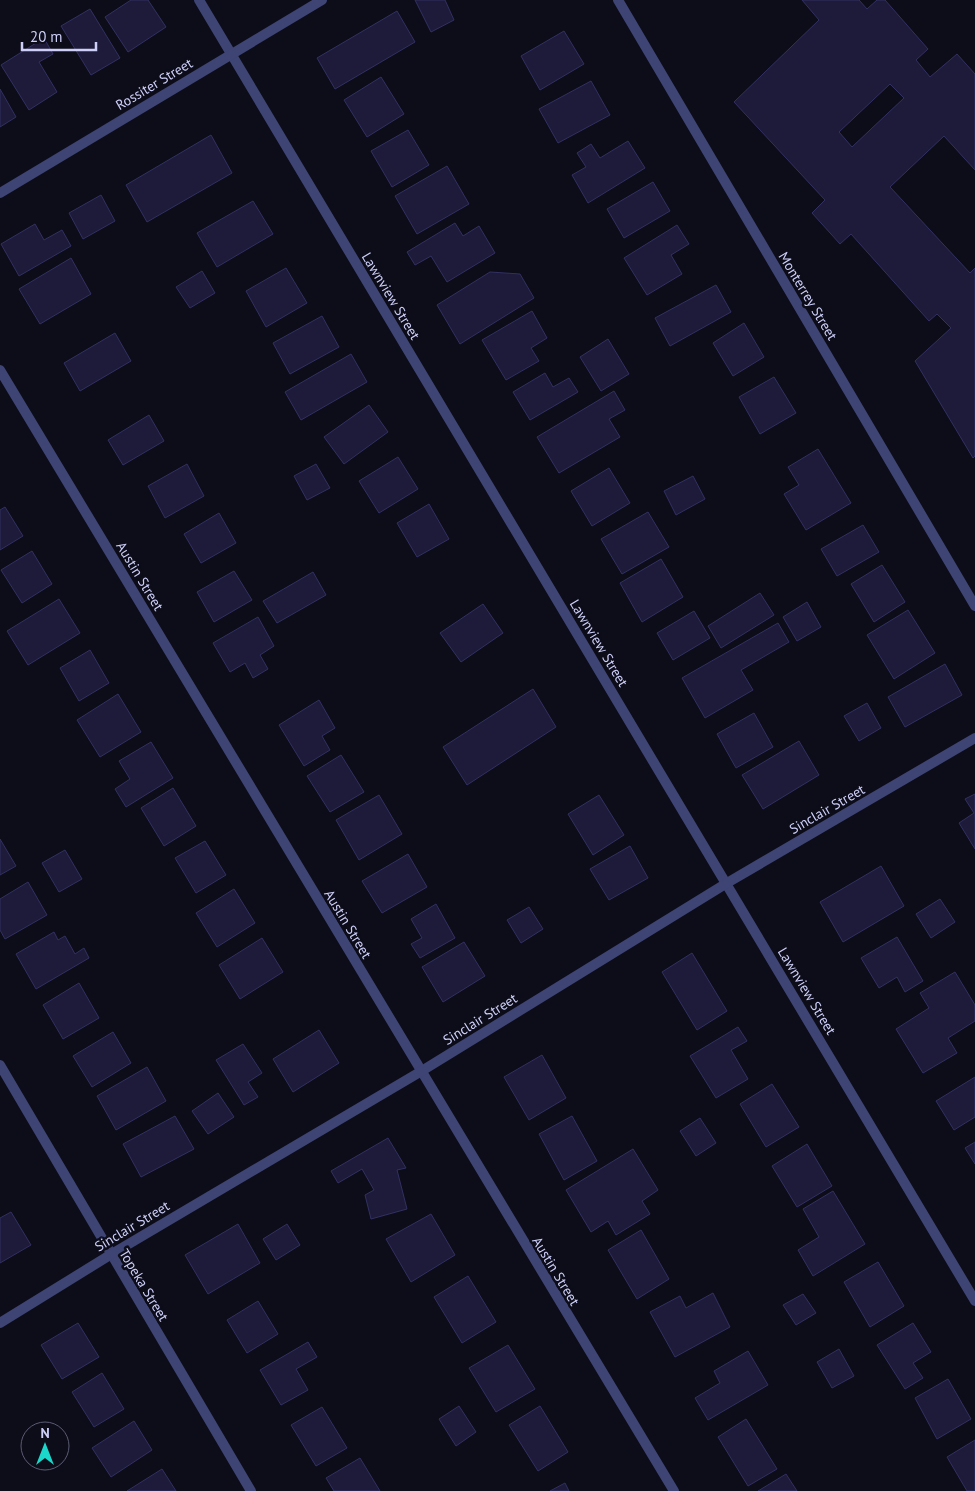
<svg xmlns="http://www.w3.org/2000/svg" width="975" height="1491" font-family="'PT Sans',sans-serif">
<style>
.building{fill:#1d1b39;stroke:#323062;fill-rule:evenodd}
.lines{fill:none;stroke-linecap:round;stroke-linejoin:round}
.minor{stroke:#3e4474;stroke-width:10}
.labels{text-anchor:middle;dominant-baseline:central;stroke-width:5;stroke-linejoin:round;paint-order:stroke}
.street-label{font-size:14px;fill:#cdcff9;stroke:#0d0d1a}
</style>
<rect width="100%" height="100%" fill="#0d0d1a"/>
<g class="building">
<path d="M131,0H148L166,27L128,52L105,17Z"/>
<path d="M415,0H445L454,20L431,32Z"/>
<path d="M802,0H859L867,9L877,0H885L928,49L916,60L930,77L957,54L975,74V170L944,136L890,187L970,273L975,268V456L973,458L915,361L951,328L937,314L929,321L851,234L840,244L812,213L825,200L734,102L819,20ZM890,84L904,98L852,147L839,132Z"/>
<path d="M90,9L120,58L91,75L61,26Z"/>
<path d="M397,11L415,42L335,89L317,58Z"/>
<path d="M564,31L584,64L540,90L521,56Z"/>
<path d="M44,38L53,54L39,62L57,92L29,110L1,65Z"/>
<path d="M381,77L404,114L367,137L344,100Z"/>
<path d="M591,81L610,115L558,143L539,109Z"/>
<path d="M0,89L16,117L0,127Z"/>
<path d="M408,130L429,165L392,187L371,151Z"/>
<path d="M211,135L232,173L147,222L126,185Z"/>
<path d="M628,141L645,168L588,203L572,175L586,167L577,153L591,144L600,158Z"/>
<path d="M447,166L469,204L417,234L395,196Z"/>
<path d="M653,182L670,211L624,238L607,209Z"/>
<path d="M101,195L115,221L83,239L69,213Z"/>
<path d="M253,201L273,234L217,267L197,233Z"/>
<path d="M455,223L463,236L479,226L495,253L447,282L431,256L415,265L407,252Z"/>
<path d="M35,224L44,240L62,230L71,246L19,276L1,244Z"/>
<path d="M677,225L689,244L671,255L682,274L647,295L624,258Z"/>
<path d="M71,258L91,294L40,324L19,289Z"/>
<path d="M286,268L307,303L266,327L246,291Z"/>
<path d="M202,271L215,293L190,308L176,287Z"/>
<path d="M490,272L520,274L534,298L460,344L437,305Z"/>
<path d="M716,285L731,312L670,346L655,318Z"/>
<path d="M532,311L547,338L531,348L539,361L506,380L482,340Z"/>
<path d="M322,316L339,347L290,374L273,343Z"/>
<path d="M744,323L764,357L733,376L713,343Z"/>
<path d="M115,333L131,361L80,391L64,363Z"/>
<path d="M608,339L629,374L601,391L580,357Z"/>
<path d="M351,354L367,382L301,420L285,392Z"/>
<path d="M545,373L553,387L569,378L578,392L530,420L513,392Z"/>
<path d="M774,377L796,413L760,434L739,397Z"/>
<path d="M614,391L625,410L609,419L620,437L559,473L537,437Z"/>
<path d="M369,405L388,432L344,464L324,437Z"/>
<path d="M149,415L164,441L123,465L108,440Z"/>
<path d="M818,449L851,503L806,530L784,494L799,485L788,467Z"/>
<path d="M398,457L418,489L379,513L359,481Z"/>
<path d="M187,464L204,496L165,518L148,486Z"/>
<path d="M316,464L330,488L307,500L294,476Z"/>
<path d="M609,468L630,503L592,526L571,491Z"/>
<path d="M693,476L705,499L676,515L664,491Z"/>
<path d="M429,504L449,539L417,557L397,523Z"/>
<path d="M5,507L23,536L0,550V510Z"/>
<path d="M648,512L669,547L622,574L601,539Z"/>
<path d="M219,513L236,543L201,563L184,534Z"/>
<path d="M863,525L879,552L837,576L821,549Z"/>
<path d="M32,551L52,584L22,603L1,570Z"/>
<path d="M661,559L683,597L642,622L620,583Z"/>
<path d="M882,565L905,602L874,622L851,584Z"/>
<path d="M234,571L252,600L214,622L197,592Z"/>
<path d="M313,572L326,595L277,623L263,601Z"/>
<path d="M760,593L774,615L721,648L708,626Z"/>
<path d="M59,599L80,633L28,665L7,631Z"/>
<path d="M807,602L821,627L797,641L783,617Z"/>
<path d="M483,604L503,633L461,662L440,633Z"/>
<path d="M908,610L935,653L894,679L867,635Z"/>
<path d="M694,611L710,638L673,660L657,633Z"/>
<path d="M258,617L274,646L260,655L268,669L253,678L245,663L230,672L213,643Z"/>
<path d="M778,623L789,642L741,670L753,690L705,718L682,678Z"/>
<path d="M90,650L109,683L79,701L60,668Z"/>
<path d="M945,664L962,695L905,727L888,697Z"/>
<path d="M533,689L556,727L467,785L443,747Z"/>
<path d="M118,694L141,732L100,757L77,720Z"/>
<path d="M319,700L335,728L322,736L330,750L304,766L279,725Z"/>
<path d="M867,703L881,728L859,741L844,716Z"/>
<path d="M754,713L773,747L736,768L717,734Z"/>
<path d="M799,741L819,775L763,809L742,775Z"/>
<path d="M151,742L173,778L126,807L115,789L130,779L119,761Z"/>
<path d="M341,755L364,792L330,812L307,776Z"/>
<path d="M173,788L196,826L164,846L141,808Z"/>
<path d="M975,794V849L959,823L974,813L965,799Z"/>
<path d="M379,795L402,834L359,860L336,820Z"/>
<path d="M599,795L624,835L593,855L568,814Z"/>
<path d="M0,839L16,866L0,875Z"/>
<path d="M205,841L226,875L196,893L175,858Z"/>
<path d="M630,846L648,878L609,900L590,869Z"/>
<path d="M65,850L82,879L59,892L42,863Z"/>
<path d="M408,854L427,887L382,913L362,881Z"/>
<path d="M881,866L904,906L843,942L820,902Z"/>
<path d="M28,882L47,915L5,939L0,930V899Z"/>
<path d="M234,889L255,923L217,947L196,913Z"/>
<path d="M940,899L955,922L931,938L916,914Z"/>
<path d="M436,904L455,938L420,958L411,944L422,938L411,919Z"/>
<path d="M529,907L543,929L521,943L507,920Z"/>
<path d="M54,932L58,940L65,936L75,954L84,948L89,958L36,989L16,954Z"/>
<path d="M897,937L923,981L905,992L897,977L879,988L861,958Z"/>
<path d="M262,938L283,972L240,999L219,965Z"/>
<path d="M464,942L485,976L443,1002L422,967Z"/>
<path d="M692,953L727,1011L697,1030L662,972Z"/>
<path d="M955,972L975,1005V1021L948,1038L957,1053L923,1073L896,1029L929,1008L920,993Z"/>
<path d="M79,983L99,1018L63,1039L43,1005Z"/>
<path d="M738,1027L747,1041L731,1050L748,1079L716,1098L690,1056Z"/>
<path d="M319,1030L339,1063L293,1092L273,1059Z"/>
<path d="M113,1032L131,1063L92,1087L73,1056Z"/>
<path d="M243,1044L262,1073L248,1082L258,1097L244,1105L216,1060Z"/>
<path d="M542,1055L566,1098L529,1120L504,1077Z"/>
<path d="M147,1067L166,1101L116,1130L97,1096Z"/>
<path d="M975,1077V1117L954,1130L936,1101Z"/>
<path d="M772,1084L799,1127L766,1147L740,1104Z"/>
<path d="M218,1093L234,1117L208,1134L192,1111Z"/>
<path d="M175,1116L194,1149L141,1177L123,1144Z"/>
<path d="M572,1116L597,1161L564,1180L539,1134Z"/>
<path d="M700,1118L716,1143L696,1156L680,1131Z"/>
<path d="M388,1138L406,1168L397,1170L407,1209L371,1219L365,1195L374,1190L362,1169L338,1183L331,1171Z"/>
<path d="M975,1142V1164L965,1148Z"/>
<path d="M807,1144L832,1186L797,1207L772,1166Z"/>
<path d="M633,1149L658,1190L642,1201L650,1214L616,1235L608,1221L591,1232L566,1190Z"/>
<path d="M833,1191L865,1244L813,1276L798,1250L819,1237L803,1209Z"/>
<path d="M11,1212L31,1245L0,1263V1218Z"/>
<path d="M431,1214L455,1255L411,1282L386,1239Z"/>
<path d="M238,1224L260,1263L208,1294L185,1255Z"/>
<path d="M287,1224L300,1245L276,1260L263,1239Z"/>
<path d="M641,1230L669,1279L637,1299L608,1250Z"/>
<path d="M878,1262L904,1306L870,1327L844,1282Z"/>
<path d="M468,1276L496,1322L462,1343L434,1297Z"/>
<path d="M713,1293L730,1327L675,1357L650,1312L680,1296L686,1308Z"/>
<path d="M803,1294L816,1313L796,1325L783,1305Z"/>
<path d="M258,1301L278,1334L247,1353L227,1320Z"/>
<path d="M78,1323L99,1357L62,1379L41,1345Z"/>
<path d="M913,1323L931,1352L913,1363L923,1378L905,1389L877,1345Z"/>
<path d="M308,1342L317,1357L296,1369L308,1390L281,1405L260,1370Z"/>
<path d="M508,1345L535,1389L496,1412L469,1368Z"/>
<path d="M839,1349L854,1376L832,1388L817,1362Z"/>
<path d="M748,1351L768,1385L708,1420L695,1398L720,1383L714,1371Z"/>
<path d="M102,1373L124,1409L94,1427L72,1392Z"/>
<path d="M948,1379L971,1419L937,1439L915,1398Z"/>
<path d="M459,1406L476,1432L456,1446L439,1419Z"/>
<path d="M540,1406L568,1452L538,1471L509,1425Z"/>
<path d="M322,1407L347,1448L316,1466L291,1425Z"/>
<path d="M746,1419L777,1469L748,1486L718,1437Z"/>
<path d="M134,1421L152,1450L111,1477L92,1448Z"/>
<path d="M975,1440V1491H967L947,1457Z"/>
<path d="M360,1458L380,1491H334L326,1478Z"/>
<path d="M162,1469L176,1491H127Z"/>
<path d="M786,1474L797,1491H758Z"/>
<path d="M565,1483L569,1491H550Z"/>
</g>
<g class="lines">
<g class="minor">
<path d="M199,0L975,1301"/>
<path d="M618,0L975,606"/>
<path d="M0,193L322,0"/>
<path d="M0,370L674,1491"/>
<path d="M0,1065L251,1491"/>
<path d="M0,1323L110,1255L420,1072L727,883L975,738"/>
</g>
</g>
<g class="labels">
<g class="street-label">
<text transform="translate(154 84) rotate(-31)">Rossiter Street</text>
<text transform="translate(391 296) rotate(59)">Lawnview Street</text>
<text transform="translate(808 296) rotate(59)">Monterrey Street</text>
<text transform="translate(140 576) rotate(59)">Austin Street</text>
<text transform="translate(599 643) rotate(59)">Lawnview Street</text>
<text transform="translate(827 809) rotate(-30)">Sinclair Street</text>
<text transform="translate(348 924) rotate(59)">Austin Street</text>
<text transform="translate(807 991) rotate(59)">Lawnview Street</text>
<text transform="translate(480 1019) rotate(-32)">Sinclair Street</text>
<text transform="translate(132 1226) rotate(-31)">Sinclair Street</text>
<text transform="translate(556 1271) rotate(59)">Austin Street</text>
<text transform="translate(144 1285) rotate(59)">Topeka Street</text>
</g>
</g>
<g transform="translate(45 1446)"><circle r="24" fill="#0d0d1a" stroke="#5a5b73"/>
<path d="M0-4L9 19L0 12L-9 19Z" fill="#1bd7cb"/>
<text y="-8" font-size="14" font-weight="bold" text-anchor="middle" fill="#cdcff9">N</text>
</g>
<path d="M22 42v8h74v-8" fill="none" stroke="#cdcff9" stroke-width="2.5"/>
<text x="30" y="42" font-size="15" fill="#cdcff9" stroke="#0d0d1a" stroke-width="4" paint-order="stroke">20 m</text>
</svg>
